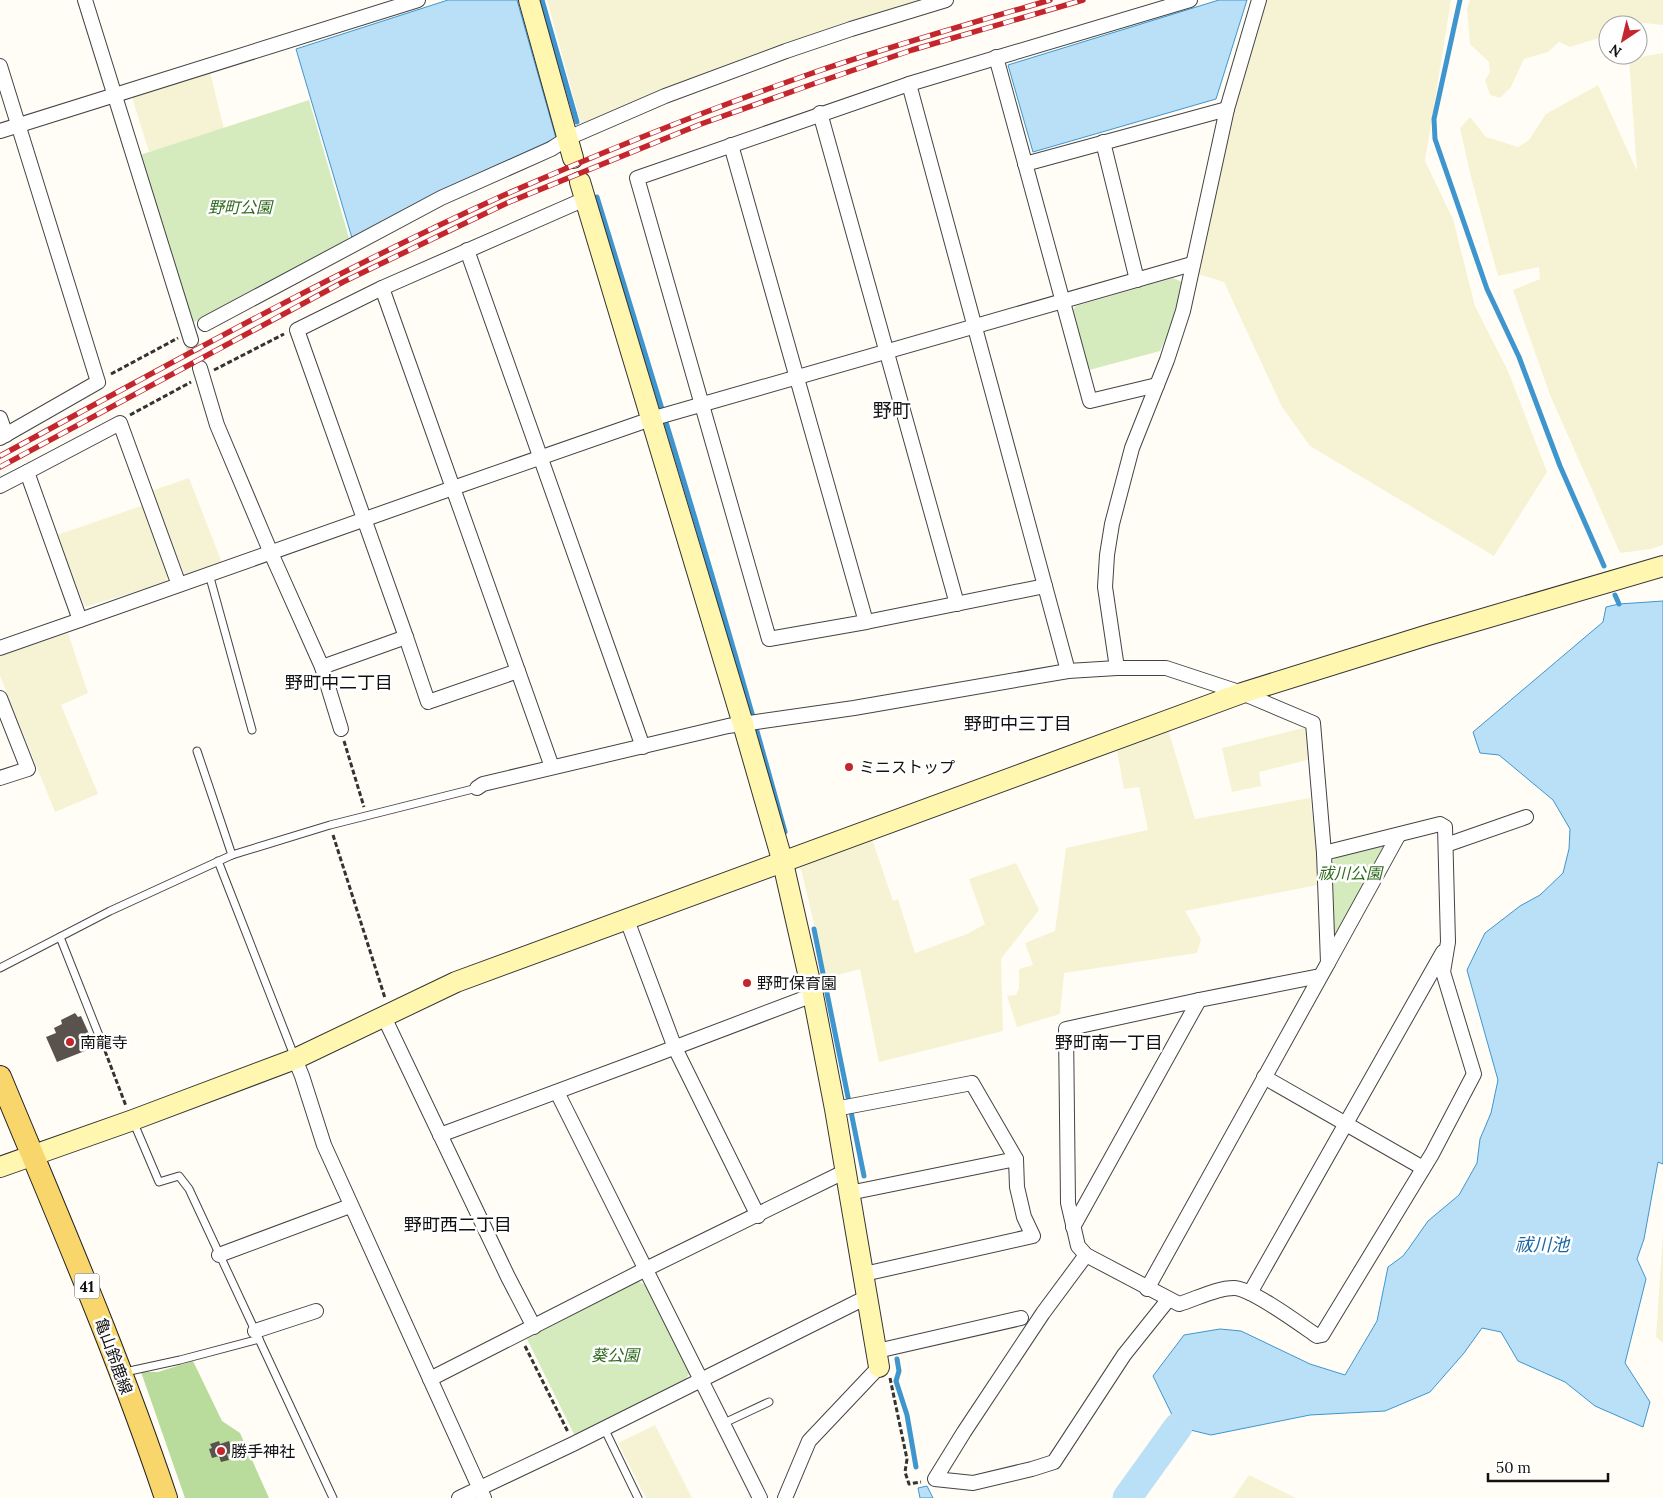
<svg xmlns="http://www.w3.org/2000/svg" width="1663" height="1498" font-family="Lora,'Noto Sans JP',serif">
<style>
.farmland{fill:#f6f3d4}
.green{fill:#d5ebbd}
.forest{fill:#b9dc9c}
.water{fill:#b9e0f7;stroke:#3f96cf}
.lines{fill:none;stroke-linecap:round;stroke-linejoin:round}
.stream{stroke:#3f96cf;stroke-width:5}
.river{stroke:#b9e0f7;stroke-width:29}
.building{fill:#5a524d}
.street-tunnel{stroke:#dbdad3;stroke-width:14;stroke-dasharray:14 7;stroke-linecap:butt}
.lane-casing{stroke:#444;stroke-width:9}
.street-casing{stroke:#444;stroke-width:16}
.secondary-casing{stroke:#333;stroke-width:22}
.primary-casing{stroke:#222;stroke-width:24}
.path{stroke:#333;stroke-width:3;stroke-dasharray:5 2.5;stroke-linecap:butt}
.lane{stroke:#fff;stroke-width:7}
.street{stroke:#fff;stroke-width:14}
.secondary{stroke:#fff6b0;stroke-width:20}
.primary{stroke:#f9d66b;stroke-width:22}
.rail-casing{stroke:#c4262e;stroke-width:5.5}
.rail{stroke:#fff;stroke-width:4;stroke-dasharray:11;stroke-linecap:butt}
.poi-dot{fill:#c4262e;stroke:#fff;stroke-width:2}
.labels{text-anchor:middle;dominant-baseline:central;stroke-width:5;stroke-linejoin:round;paint-order:stroke}
.shield{fill:#fff;stroke:#585858;stroke-width:1}
.shield-label{font-size:15px;font-weight:bold;fill:#111}
.park-label{font-size:16px;font-style:italic;fill:#2f6b1f;stroke:#fff}
.poi-label{font-size:16px;fill:#111;stroke:#fff;text-anchor:start}
.street-label{font-size:16px;fill:#111;stroke:#fff}
.neighbourhood-label{font-size:18px;fill:#111;stroke:#fff}
.water-label{font-size:18px;font-style:italic;fill:#1768a6;stroke:#fff}
.quarter-label{font-size:19px;fill:#111;stroke:#fff}
</style>
<rect width="100%" height="100%" fill="#fffdf5"/>
<g class="farmland">
<path d="M547,0H924L843,23L581,124Z"/>
<path d="M1265,0H1451L1425,161L1453,219L1475,306L1508,371L1547,472L1494,556L1310,446L1282,407L1224,282L1198,274L1230,113Z"/>
<path d="M1470,0H1663V25L1644,23L1638,25H1608V35L1570,47L1559,42L1548,52L1524,59L1511,87L1500,98L1490,95L1485,80L1490,72L1489,62L1470,44L1467,8Z"/>
<path d="M1663,53V545L1651,549L1620,553L1550,395L1513,290L1540,279L1539,267L1498,276L1471,177L1460,128L1470,117L1486,137L1518,147L1529,140L1546,114L1598,85L1637,171L1629,59Z"/>
<path d="M210,72L224,129L149,152L132,97Z"/>
<path d="M189,478L222,563L193,575L184,574L151,491Z"/>
<path d="M144,505L170,576L164,583L85,607L57,535Z"/>
<path d="M68,633L88,693L61,705L98,794L55,812L0,676V656Z"/>
<path d="M1167,726L1195,819L1310,798L1317,854V885L1185,911L1201,939L1197,953L1064,973L1060,1014L1017,1027L1007,996L1016,995L1019,988V969L1033,965L1025,943L1055,931L1066,848L1148,830L1139,787L1124,789L1116,746Z"/>
<path d="M1307,727L1311,759L1259,772L1261,786L1232,792L1222,748Z"/>
<path d="M872,839L893,901L898,899L915,953L967,934L985,924L969,879L1016,863L1039,910L1001,959L1003,1031L879,1062L860,969L827,978L800,865Z"/>
<path d="M1663,1232V1343L1656,1337Z"/>
<path d="M655,1425L692,1498H646L618,1443Z"/>
<path d="M1249,1475L1296,1498H1233Z"/>
</g>
<g class="green">
<path d="M309,100L349,238L195,322L191,319L140,155Z"/>
<path d="M1173,278L1184,283L1177,315L1160,351L1089,370L1071,312L1076,306Z"/>
<path d="M1382,844L1385,850L1333,942L1330,865L1336,857Z"/>
<path d="M638,1281L647,1286L690,1372L685,1381L575,1436L527,1339Z"/>
</g>
<path class="forest" d="M193,1361L222,1421L240,1433L269,1498H185L141,1372H158Z"/>
<g class="water">
<path d="M448,0H517L556,138L436,193L352,238L296,49Z"/>
<path d="M1219,0H1247L1216,99L1033,152L1008,65Z"/>
<path d="M1663,601V1164L1658,1162L1644,1239L1637,1259L1646,1279L1625,1363L1650,1402L1643,1427L1595,1406L1565,1382L1518,1361L1501,1332L1482,1328L1464,1353L1430,1392L1385,1411L1310,1415L1211,1435L1178,1427L1153,1376L1184,1335L1220,1329L1241,1331L1310,1364L1345,1375L1377,1321L1388,1267L1403,1256L1409,1248L1428,1221L1459,1195L1477,1163L1480,1139L1491,1113L1498,1080L1467,970L1485,933L1520,906L1540,895L1563,873L1569,849L1570,829L1553,800L1499,755L1480,753L1473,732L1603,622L1606,607L1619,604Z"/>
<path d="M927,1486L933,1498H920L918,1488Z"/>
</g>
<g class="lines">
<g class="stream">
<path d="M542,0L577,122"/>
<path d="M1460,0L1434,119L1435,139L1487,289L1519,357L1560,466L1604,566"/>
<path d="M597,197C662,408 727,619 785,832"/>
<path d="M1615,595L1619,604"/>
<path d="M814,929L864,1176"/>
<path d="M897,1359L899,1371L896,1381L907,1415L916,1467"/>
</g>
<path class="river" d="M1127,1498L1178,1427"/>
</g>
<g class="building">
<path d="M75,1013L78,1017L81,1016L95,1047L57,1062L46,1037L56,1033L54,1028L62,1024L61,1020Z"/>
<path d="M219,1441L220,1444L229,1441L233,1453L227,1454L229,1460L221,1462L219,1456L212,1458L209,1449L212,1448L210,1444Z"/>
</g>
<g class="lines">
<path class="street-tunnel" d="M191,340L200,368"/>
<defs>
<g id="lane">
<path d="M209,574L252,730"/>
<path d="M197,751L232,855"/>
<path d="M218,861L295,1058"/>
<path d="M60,937L102,1043"/>
<path d="M0,968L110,911L232,855L330,825L477,788"/>
<path d="M133,1121L159,1182L179,1176L189,1189L333,1498"/>
<path d="M125,1372L180,1360L259,1339"/>
<path d="M722,1424L769,1402"/>
<path d="M604,1428L638,1498"/>
</g>
<g id="street">
<path d="M85,0L191,340"/>
<path d="M996,57L1090,401L1157,385"/>
<path d="M0,66L98,382L0,438"/>
<path d="M909,84L1068,671"/>
<path d="M820,113L957,604"/>
<path d="M0,131L418,0"/>
<path d="M1103,142L1137,280"/>
<path d="M731,145L866,622"/>
<path d="M1025,164L1227,109"/>
<path d="M467,250L643,747"/>
<path d="M382,288L585,199"/>
<path d="M205,324L441,198L551,149L568,138L665,96L786,51L851,29L946,0"/>
<path d="M200,368L217,425L271,553L322,667L406,637L297,330L382,288L552,767"/>
<path d="M0,418L6,435"/>
<path d="M0,486L27,472"/>
<path d="M179,585L120,423L27,472L80,620L453,488L651,419L1192,264"/>
<path d="M1045,586L866,622L769,639L637,178L909,84L1190,0"/>
<path d="M406,637L428,702L518,671"/>
<path d="M0,648L80,620"/>
<path d="M322,667L341,729"/>
<path d="M1117,668L1105,587L1107,555L1112,524L1132,448L1167,360L1183,311L1227,109L1259,0"/>
<path d="M0,698L28,769L0,778"/>
<path d="M477,788L483,784L728,726L854,708L1068,671L1117,668H1166L1242,693L1313,723L1324,853L1328,963L1147,1289"/>
<path d="M1446,845L1526,817"/>
<path d="M627,920L675,1048L758,1216"/>
<path d="M1328,963L1398,836"/>
<path d="M1320,976L1199,1000L1066,1029L1068,1203L1078,1246L1086,1255L1179,1304C1196,1299 1216,1288 1234,1288C1251,1288 1301,1325 1317,1336L1322,1335L1432,1154L1474,1074L1443,972L1448,942L1445,827L1440,824L1324,853"/>
<path d="M384,1017L508,1277L534,1327"/>
<path d="M295,1059L302,1076L324,1145L484,1498"/>
<path d="M1264,1077L1423,1168"/>
<path d="M557,1092L760,1498"/>
<path d="M835,1109L972,1083L1016,1159"/>
<path d="M440,1135L647,1058L813,995"/>
<path d="M849,1193L1016,1159L1017,1187L1024,1217L1033,1236L864,1274"/>
<path d="M1073,1227L1199,1000"/>
<path d="M219,1255L350,1206"/>
<path d="M1086,1255L1043,1313L964,1432L935,1479L973,1483L1032,1469L1054,1462L1124,1355L1168,1300"/>
<path d="M1250,1293L1443,952"/>
<path d="M255,1331L316,1311"/>
<path d="M877,1351L1021,1318"/>
<path d="M430,1379L646,1269L846,1171"/>
<path d="M459,1498L573,1444L867,1297"/>
<path d="M785,1498L809,1441L879,1367"/>
</g>
<g id="secondary">
<path d="M529,0L573,158"/>
<path d="M580,182L743,724L783,863L813,995L835,1109L879,1367"/>
<path d="M0,1167L133,1120L295,1059L456,982L1242,693L1428,635L1663,566"/>
</g>
<path id="primary" d="M0,1077C58,1217 118,1355 166,1498"/>
</defs>
<use href="#lane" class="lane-casing"/>
<use href="#street" class="street-casing"/>
<use href="#secondary" class="secondary-casing"/>
<use href="#primary" class="primary-casing"/>
<g class="path">
<path d="M214,370L284,334"/>
<path d="M111,374L178,338"/>
<path d="M130,415L191,382"/>
<path d="M344,741L364,807"/>
<path d="M333,835L385,998"/>
<path d="M105,1051L126,1106"/>
<path d="M525,1346L568,1432"/>
<path d="M890,1378L907,1459L905,1472L909,1484L921,1482"/>
</g>
<use href="#lane" class="lane"/>
<use href="#street" class="street"/>
<use href="#secondary" class="secondary"/>
<use href="#primary" class="primary"/>
<defs>
<g id="rail">
<path d="M0,456C166,366 330,274 502,196C602,152 704,111 807,75C887,47 969,24 1050,0"/>
<path d="M0,467L343,282L507,203L701,124L813,84L912,50L1083,0"/>
</g>
</defs>
<use href="#rail" class="rail-casing"/>
<use href="#rail" class="rail"/>
</g>
<g class="poi-dot">
<circle cx="849" cy="767" r="5"/>
<circle cx="747" cy="983" r="5"/>
<circle cx="70" cy="1042" r="5"/>
<circle cx="221" cy="1451" r="5"/>
</g>
<g class="labels">
<rect class="shield" x="74.5" y="1273.5" width="25" height="25" rx="4"/>
<g class="shield-label">
<text x="87" y="1286">41</text>
</g>
<g class="park-label">
<text x="240" y="207">野町公園</text>
<text x="1350" y="873">祓川公園</text>
<text x="615" y="1355">葵公園</text>
</g>
<g class="poi-label">
<text x="859" y="767">ミニストップ</text>
<text x="757" y="983">野町保育園</text>
<text x="80" y="1042">南龍寺</text>
<text x="231" y="1451">勝手神社</text>
</g>
<g class="street-label">
<text transform="translate(114 1356) rotate(70)">亀山鈴鹿線</text>
</g>
<g class="neighbourhood-label">
<text x="339" y="682">野町中二丁目</text>
<text x="1018" y="723">野町中三丁目</text>
<text x="1109" y="1042">野町南一丁目</text>
<text x="458" y="1224">野町西二丁目</text>
</g>
<g class="water-label">
<text x="1542" y="1244">祓川池</text>
</g>
<g class="quarter-label">
<text x="892" y="410">野町</text>
</g>
</g>
<g transform="translate(1623 40) rotate(215)"><circle r="24" fill="#ffffff" stroke="#a0a0a0"/>
<path d="M0-4L9 19L0 12L-9 19Z" fill="#c4262e"/>
<text y="-8" font-size="14" font-weight="bold" text-anchor="middle" fill="#111111">N</text>
</g>
<path d="M1488 1473v8h120v-8" fill="none" stroke="#111111" stroke-width="2.5"/>
<text x="1496" y="1473" font-size="15" fill="#111111" stroke="#ffffff" stroke-width="4" paint-order="stroke">50 m</text>
</svg>
